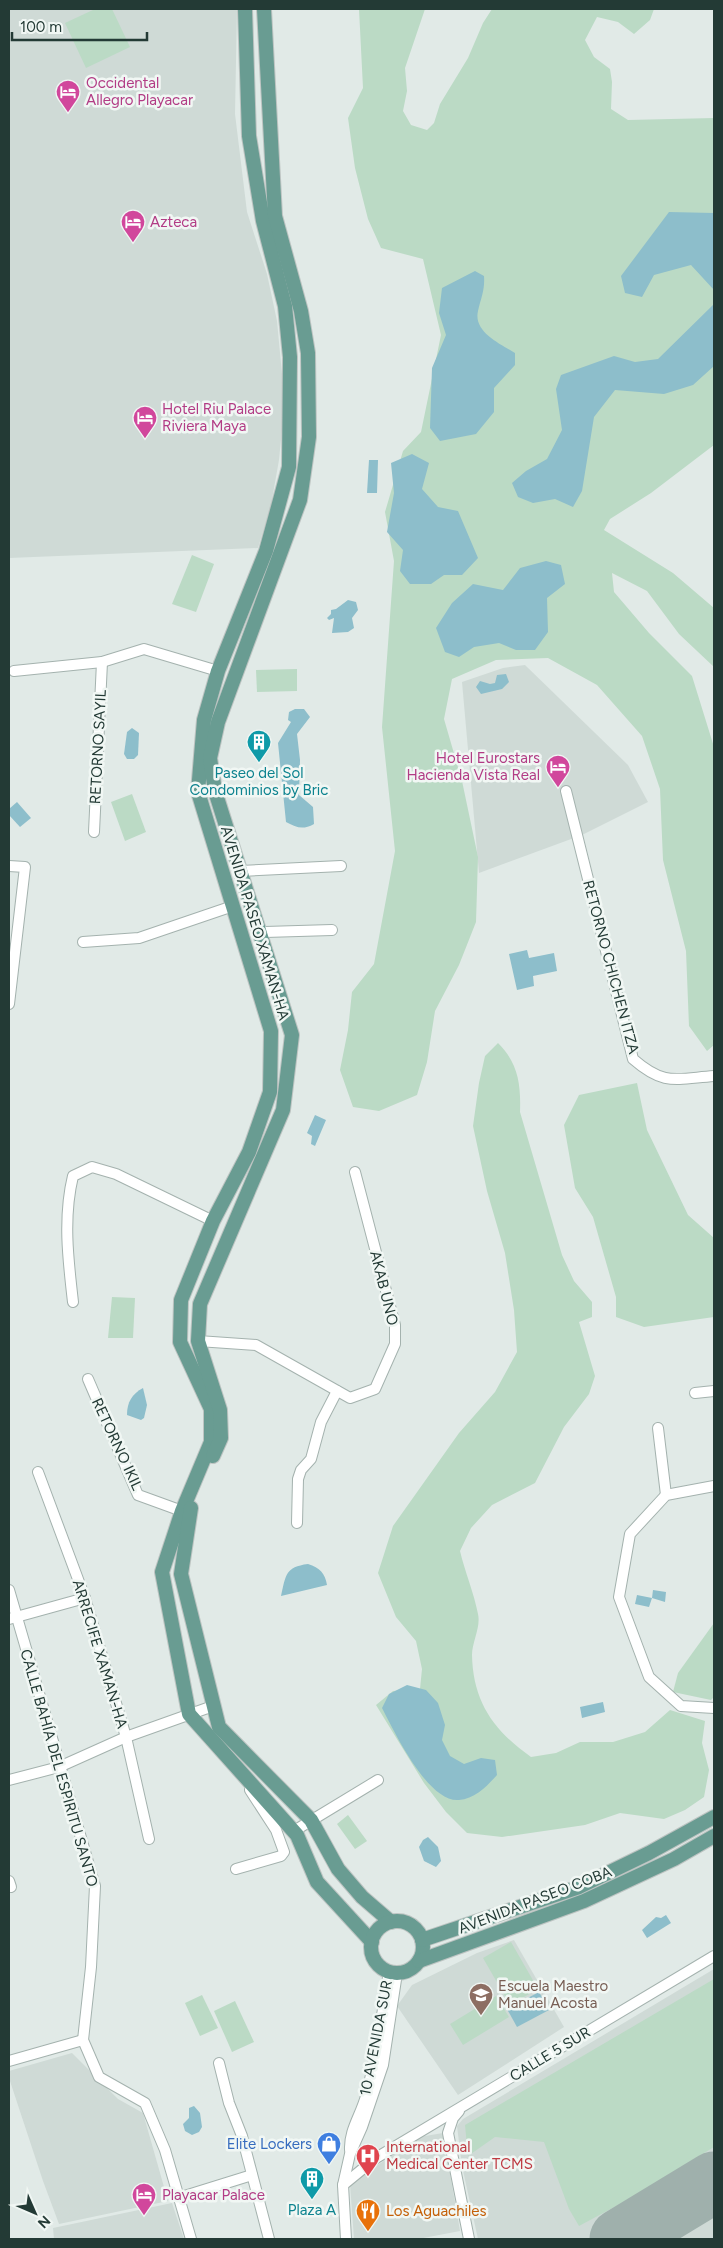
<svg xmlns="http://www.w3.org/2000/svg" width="723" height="2248" font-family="Figtree,sans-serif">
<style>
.built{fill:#cfdad6}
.green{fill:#bbdac5}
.water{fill:#8dbecb}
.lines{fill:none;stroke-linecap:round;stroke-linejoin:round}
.runway{stroke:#9fb0ac;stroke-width:61}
.minor-casing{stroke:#a4b2ae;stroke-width:12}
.major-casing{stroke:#bdc4c2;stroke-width:16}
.minor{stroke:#fff;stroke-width:10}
.major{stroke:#699c92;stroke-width:14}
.labels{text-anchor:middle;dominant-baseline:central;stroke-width:5;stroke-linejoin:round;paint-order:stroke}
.hotel-label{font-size:15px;fill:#b23c85;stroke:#f1f7f4;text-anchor:start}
.street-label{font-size:15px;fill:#233a35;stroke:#f1f7f4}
.culture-label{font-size:15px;fill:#0d838f;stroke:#f1f7f4}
.education-label{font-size:15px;fill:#785e54;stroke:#f1f7f4;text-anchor:start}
.shop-label{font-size:15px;fill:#366cbe;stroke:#f1f7f4;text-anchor:end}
.health-label{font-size:15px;fill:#be3a42;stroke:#f1f7f4;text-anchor:start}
.food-label{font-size:15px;fill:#c56008;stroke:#f1f7f4;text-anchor:start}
</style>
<rect width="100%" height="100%" fill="#e1eae7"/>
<g class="built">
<path d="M9,9H237L235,114L247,212L267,274L277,321L283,385V419L279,460L271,505L258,548L9,558Z"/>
<path d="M525,665L628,765L648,802L582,835L479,873L462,682L503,668Z"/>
<path d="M514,1940L564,2027L458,2095L397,2006L412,1985L477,1953Z"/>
<path d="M714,1969V2239H478L462,2166L457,2126L463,2119Z"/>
<path d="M72,2053L118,2099L143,2113L168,2201L59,2224L43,2181L9,2078V2071Z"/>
<path d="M443,2133L460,2231L418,2239H354L350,2184L419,2137Z"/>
<path d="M172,2203L184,2239H54L53,2228Z"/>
</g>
<g class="green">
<path d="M95,9H112L130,47L86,68L65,23Z"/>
<path d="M359,9H425L405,68L407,91L403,111L411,125L427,130L434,123L440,104L468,58L483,23L492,9H654L650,20L634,34L618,22L597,17L585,40L594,57L610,69L612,82L611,109L628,120L714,118V445L651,493L610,519L604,530L673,573L714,608V667L679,634L647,591L612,573L614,592L649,633L692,676L714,747V1045L707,1051L689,1026L686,951L663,860L660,789L642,736L597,685L548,658L496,660L452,679L444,719L462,781L478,857L476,922L459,965L435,1011L427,1062L417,1095L379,1111L353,1107L340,1070L348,1030L352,992L374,964L395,851L382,727L394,561L385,512L403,451L421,432L441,335L423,259L381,248L368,219L355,168L348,118L363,88Z"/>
<path d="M192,555L214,564L196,612L172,604Z"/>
<path d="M297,669V691L257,692L256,670Z"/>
<path d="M132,794L146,832L125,841L111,802Z"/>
<path d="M498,1043C518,1063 521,1084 520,1112L562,1255L574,1281L592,1302V1317L579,1322L595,1376L589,1394L564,1427L535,1483L492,1505L471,1528L460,1551C465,1572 474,1593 478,1614C481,1627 472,1642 472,1655C473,1702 494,1731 531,1757L556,1753L580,1742H613L645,1732L670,1710L705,1721L702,1743L709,1770L704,1797L685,1810L664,1819L620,1813L585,1825L502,1837L467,1833L446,1812L424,1783L376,1705L393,1691L420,1689L422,1669L416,1641L396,1617L378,1573L393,1526L459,1433L495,1392L517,1352L514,1310L505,1253L487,1191L473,1126L479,1083L485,1056Z"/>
<path d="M637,1083L647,1130L688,1215L714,1238V1317L644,1327L616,1317V1297L593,1217L575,1188L564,1125L579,1095Z"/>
<path d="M112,1297L135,1298L133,1338H108Z"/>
<path d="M714,1623V1697L711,1700L673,1692L678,1673Z"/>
<path d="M348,1815L367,1841L355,1849L337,1824Z"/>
<path d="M511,1942L538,1989L510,2005L483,1958Z"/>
<path d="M714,1979V2147L620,2204L579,2226L569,2209L544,2142L495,2137L468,2156L465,2125Z"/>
<path d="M202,1995L218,2028L200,2036L185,2003Z"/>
<path d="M496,1996L509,2017L463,2045L450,2024Z"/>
<path d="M235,2001L254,2042L232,2052L214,2011Z"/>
</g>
<g class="water">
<path d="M669,212L714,213V290L691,265L654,275L642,297L625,293L621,276Z"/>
<path d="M475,271L484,276C485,290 481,298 478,311C473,332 501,344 515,353V365L494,388V412L476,434L440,441L430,428L432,368L446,335L439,313L442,288Z"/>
<path d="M714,304V366L693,385L664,394L615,390L594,417L582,491L573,507L555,499L533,503L518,497L512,483L526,471L547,459L562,430L556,389L561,375L614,356L635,362L658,359Z"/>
<path d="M412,454L429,463L422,489L438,507L458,511L478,558L462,575H444L431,584H410L400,571L403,550L387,532L394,493L391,463Z"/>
<path d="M369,460H378L377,493H367Z"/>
<path d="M546,561L561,565L565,584L547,598L548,632L535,650H516L499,643L474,647L459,657L445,652L436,628L452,603L473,584L503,590L520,568Z"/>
<path d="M348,600L356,602L358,610L352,618L354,628L348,632L332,633L334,618L329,620L327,618L331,614V610L336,609Z"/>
<path d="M506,674L509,682L502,689L481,694L476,687L480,681L490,684L495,683L497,675Z"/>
<path d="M295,709H304L310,717L297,734L300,760L299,795L313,807L314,824C303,830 297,828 286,822L278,743L291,722L288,720L289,712Z"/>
<path d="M132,728L139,733L138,755L134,759H127L124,754L127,732Z"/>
<path d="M17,802L31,818L20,827L9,815V809Z"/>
<path d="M527,950L529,958L554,953L557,971L533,976L534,986L517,990L509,954Z"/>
<path d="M315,1115L326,1120L315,1146L311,1144L312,1136L307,1133Z"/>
<path d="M143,1388L147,1405L144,1418L141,1420L127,1415C127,1402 132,1394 143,1388Z"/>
<path d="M308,1564C320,1568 325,1573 327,1585L281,1596C286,1575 285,1567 308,1564Z"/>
<path d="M653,1590L666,1592L665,1602L652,1598L649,1607L635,1604L637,1595L652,1598Z"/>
<path d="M407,1685L426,1690L438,1703L445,1725L442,1740L450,1756L464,1764L481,1758L495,1760L497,1775C487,1786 475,1799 459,1800C428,1803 394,1731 382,1708L389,1694Z"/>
<path d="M603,1702L605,1712L582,1718L580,1707Z"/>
<path d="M428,1837L438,1847L441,1861L436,1867L424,1861L419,1847L423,1840Z"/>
<path d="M666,1915L671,1923L647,1938L642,1930L656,1917L661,1918Z"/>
<path d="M539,1992L549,2010L517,2027L507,2009Z"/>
<path d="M194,2106L200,2113L202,2127L199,2132L192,2135L185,2131L183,2124L189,2118V2108Z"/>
</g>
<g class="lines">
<path class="runway" d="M620,2239L714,2182"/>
<defs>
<g id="minor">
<path d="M14,671L102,662L144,649L218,671"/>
<path d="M566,791L633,1059C664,1086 675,1079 714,1076"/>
<path d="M94,832L102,662"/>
<path d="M9,866L25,867L9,1004"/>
<path d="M241,871L341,866"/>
<path d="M259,930L265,932L332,930"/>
<path d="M83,942L139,938L233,906"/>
<path d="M73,1302C68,1259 63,1217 73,1176L92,1167L116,1174L213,1221"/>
<path d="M198,1341L256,1345L350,1398L375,1389L395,1344V1325L355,1172"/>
<path d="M88,1379L138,1495L182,1511"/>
<path d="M695,1393L714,1391"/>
<path d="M658,1428L666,1495"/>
<path d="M38,1472L85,1598L126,1737L149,1839"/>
<path d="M714,1486L666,1495L630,1534L619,1597L649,1677L681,1706L714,1708"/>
<path d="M297,1523L298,1479L301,1470L311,1459L321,1422L337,1391"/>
<path d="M9,1590L95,1886L91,1967L83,2040L99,2077L145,2103L165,2150L191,2239"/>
<path d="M9,1619L85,1598"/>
<path d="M9,1780L59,1767L126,1737L213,1706"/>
<path d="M294,1831L378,1780"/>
<path d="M236,1869L281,1856L284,1852L276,1830L250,1790"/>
<path d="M9,1881L11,1887"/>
<path d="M9,2061L83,2040"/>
<path d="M219,2063L229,2103L242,2136L269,2239"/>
<path d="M459,2111L453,2118L448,2133L469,2239"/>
<path d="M350,2150C349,2130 361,2115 366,2096C377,2055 382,2013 389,1972"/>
<path d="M343,2185L376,2158L714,1956"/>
<path d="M178,2198L252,2175"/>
<path d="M346,2239L343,2185L350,2154L362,2127L383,2065L397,1973"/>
</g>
<g id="major">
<path d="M245,9L249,136L263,221L285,306L290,357L289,467L266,551L218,671L204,720L198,792L271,1031L270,1092L249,1152L213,1221L181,1300L180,1342L211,1409V1442L182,1511L162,1572L189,1714L297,1835L317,1882L372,1942"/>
<path d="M213,1456L221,1438L220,1410L198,1341L200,1304L283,1110L292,1035L215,791L210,758L218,722L300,500L309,437L308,353L301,311L275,216L264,9"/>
<path d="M191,1508L181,1574L219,1727L311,1820L338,1869L362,1897L391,1922"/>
<circle cx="397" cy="1947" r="26"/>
<path d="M422,1940L579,1887L649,1853L714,1817"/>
<path d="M419,1961L584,1901L674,1859L714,1836"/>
</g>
</defs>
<use href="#minor" class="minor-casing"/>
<use href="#major" class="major-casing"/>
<use href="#minor" class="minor"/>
<use href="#major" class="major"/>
</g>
<defs>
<symbol id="hotel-pin" viewBox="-11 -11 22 30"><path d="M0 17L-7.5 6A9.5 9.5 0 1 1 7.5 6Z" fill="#d1479c" stroke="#f1f7f4"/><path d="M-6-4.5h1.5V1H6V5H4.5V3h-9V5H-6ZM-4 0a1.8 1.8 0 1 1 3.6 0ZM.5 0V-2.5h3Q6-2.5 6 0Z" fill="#fff"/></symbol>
<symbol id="building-pin" viewBox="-11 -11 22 30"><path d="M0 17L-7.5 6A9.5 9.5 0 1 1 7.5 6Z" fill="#0f9aa8" stroke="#f1f7f4"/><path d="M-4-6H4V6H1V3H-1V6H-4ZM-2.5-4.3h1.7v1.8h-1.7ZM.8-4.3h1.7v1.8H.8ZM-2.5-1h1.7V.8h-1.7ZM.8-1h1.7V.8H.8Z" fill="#fff"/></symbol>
<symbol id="school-pin" viewBox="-11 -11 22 30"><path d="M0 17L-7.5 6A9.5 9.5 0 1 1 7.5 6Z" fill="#8d6e63" stroke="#f1f7f4"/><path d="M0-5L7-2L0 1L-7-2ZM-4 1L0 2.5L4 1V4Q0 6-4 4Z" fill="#fff"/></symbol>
<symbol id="shop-pin" viewBox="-11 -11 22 30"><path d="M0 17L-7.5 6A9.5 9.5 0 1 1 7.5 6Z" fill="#3f7fe0" stroke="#f1f7f4"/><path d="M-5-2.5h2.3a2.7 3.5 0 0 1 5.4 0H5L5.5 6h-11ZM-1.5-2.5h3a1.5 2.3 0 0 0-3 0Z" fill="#fff"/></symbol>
<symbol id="hospital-pin" viewBox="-11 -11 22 30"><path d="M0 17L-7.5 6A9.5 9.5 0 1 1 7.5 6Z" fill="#e0444e" stroke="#f1f7f4"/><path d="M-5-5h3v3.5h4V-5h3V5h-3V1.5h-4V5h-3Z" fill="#fff"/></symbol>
<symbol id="restaurant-pin" viewBox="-11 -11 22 30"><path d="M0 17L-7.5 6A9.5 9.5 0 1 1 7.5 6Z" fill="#e8710a" stroke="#f1f7f4"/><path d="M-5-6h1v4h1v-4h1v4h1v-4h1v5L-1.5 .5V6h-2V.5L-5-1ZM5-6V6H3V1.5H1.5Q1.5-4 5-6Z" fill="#fff"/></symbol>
</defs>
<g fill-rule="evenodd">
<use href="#hotel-pin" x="54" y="78" width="28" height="38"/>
<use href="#hotel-pin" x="119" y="208" width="28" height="38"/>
<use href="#hotel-pin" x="131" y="404" width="28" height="38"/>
<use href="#building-pin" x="245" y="728" width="28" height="38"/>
<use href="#hotel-pin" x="544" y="753" width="28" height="38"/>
<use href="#school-pin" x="467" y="1981" width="28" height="38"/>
<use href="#shop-pin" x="315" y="2130" width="28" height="38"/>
<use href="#hospital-pin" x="354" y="2142" width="28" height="38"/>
<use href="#building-pin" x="298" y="2165" width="28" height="38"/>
<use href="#hotel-pin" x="130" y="2181" width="28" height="38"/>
<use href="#restaurant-pin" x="354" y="2197" width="28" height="38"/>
</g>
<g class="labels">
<g class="hotel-label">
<text x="86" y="83">Occidental<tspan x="86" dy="17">Allegro Playacar</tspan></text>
<text x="150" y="222">Azteca</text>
<text x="162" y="409">Hotel Riu Palace<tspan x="162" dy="17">Riviera Maya</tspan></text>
<text x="540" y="758" text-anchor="end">Hotel Eurostars<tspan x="540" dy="17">Hacienda Vista Real</tspan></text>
<text x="162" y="2195">Playacar Palace</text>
</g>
<g class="street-label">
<text transform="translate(98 747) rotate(-87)">RETORNO SAYIL</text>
<text transform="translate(255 923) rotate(73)">AVENIDA PASEO XAMAN-HA</text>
<text transform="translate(611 967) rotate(75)">RETORNO CHICHEN ITZA</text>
<text transform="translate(384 1288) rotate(76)">AKAB UNO</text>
<text transform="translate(117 1444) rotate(65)">RETORNO IKIL</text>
<text transform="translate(100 1654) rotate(73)">ARRECIFE XAMAN-HA</text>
<text transform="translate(59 1768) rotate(74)">CALLE BAHÍA DEL ESPIRITU SANTO</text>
<text transform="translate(535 1900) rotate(-21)">AVENIDA PASEO COBA</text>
<text transform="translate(376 2038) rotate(-79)">10 AVENIDA SUR</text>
<text transform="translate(550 2054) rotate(-31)">CALLE 5 SUR</text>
</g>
<g class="culture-label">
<text x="259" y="773">Paseo del Sol<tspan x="259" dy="17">Condominios by Bric</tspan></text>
<text x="312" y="2210">Plaza A</text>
</g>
<g class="education-label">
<text x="498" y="1986">Escuela Maestro<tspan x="498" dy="17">Manuel Acosta</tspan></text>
</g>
<g class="shop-label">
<text x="312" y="2144">Elite Lockers</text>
</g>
<g class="health-label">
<text x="386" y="2147">International<tspan x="386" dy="17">Medical Center TCMS</tspan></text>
</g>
<g class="food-label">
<text x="386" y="2211">Los Aguachiles</text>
</g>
</g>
<rect width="723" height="2248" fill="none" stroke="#233a35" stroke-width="20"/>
<g transform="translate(35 2213) rotate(135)" stroke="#f1f7f4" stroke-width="4" paint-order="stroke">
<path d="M0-4L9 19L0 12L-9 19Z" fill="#233a35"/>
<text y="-8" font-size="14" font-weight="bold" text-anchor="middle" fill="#233a35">N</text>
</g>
<path d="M12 32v8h135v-8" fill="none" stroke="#233a35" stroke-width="2.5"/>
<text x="20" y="32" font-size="15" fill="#233a35" stroke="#f1f7f4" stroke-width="4" paint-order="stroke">100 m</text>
</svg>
